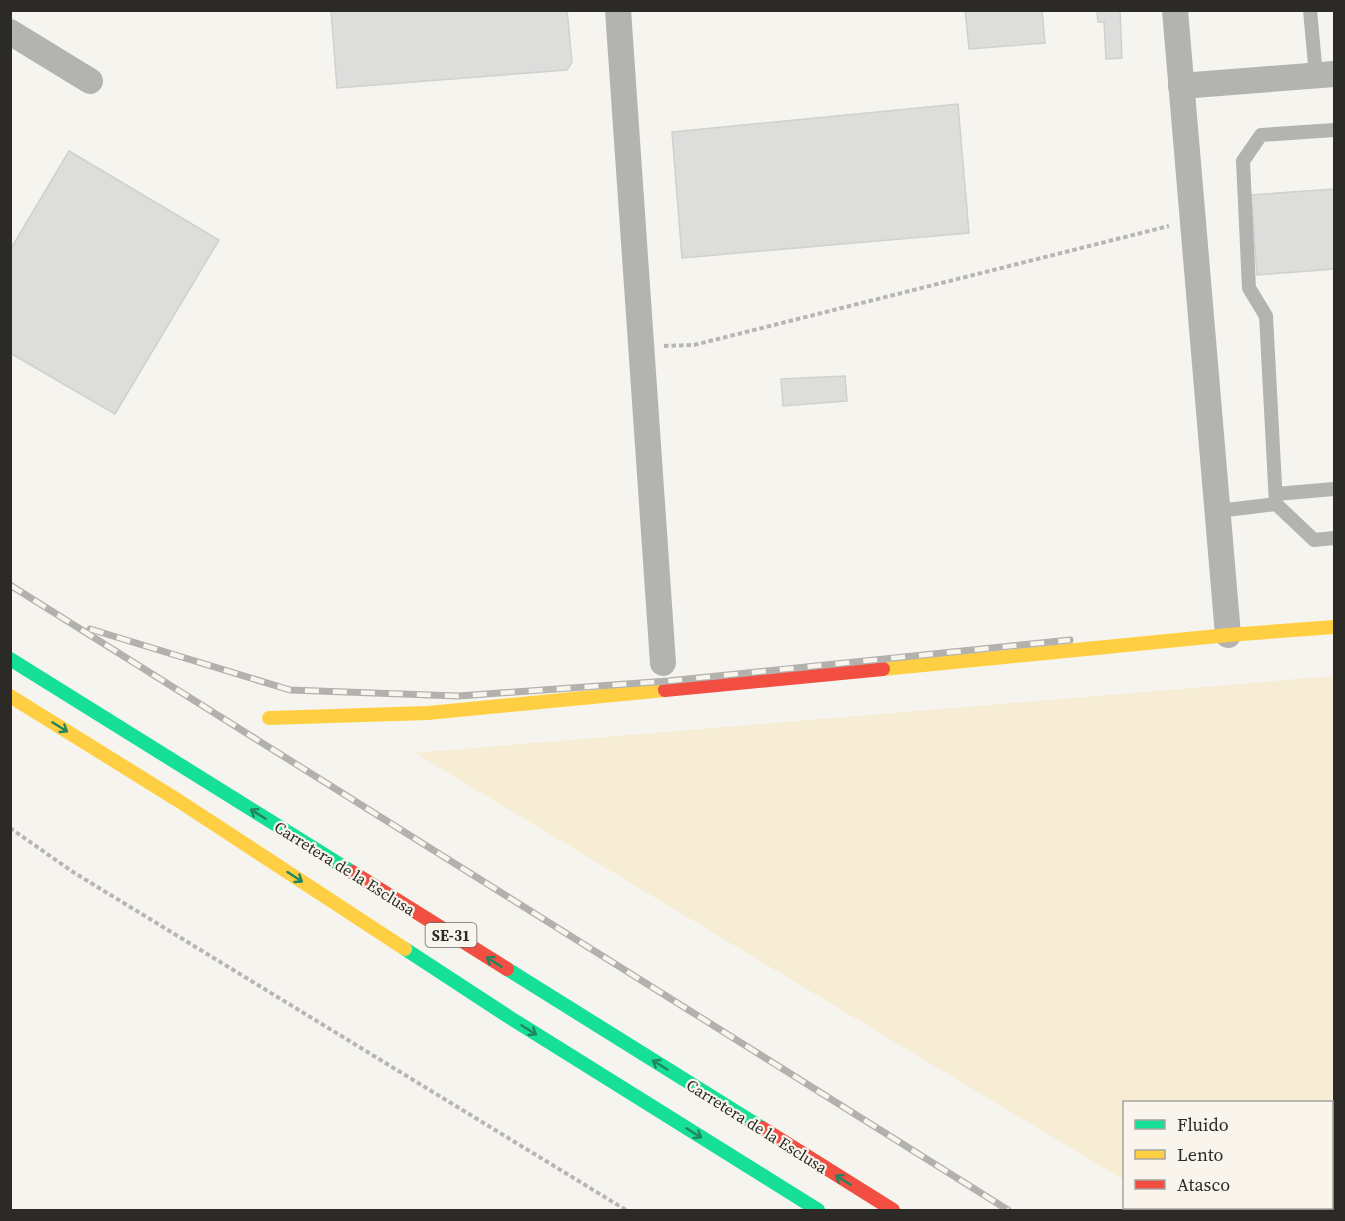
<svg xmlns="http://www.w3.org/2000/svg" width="1345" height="1221" font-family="'Source Serif 4',serif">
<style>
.green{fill:#f7ecd4}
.building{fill:#dddddb;stroke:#d0d0cf;stroke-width:1.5}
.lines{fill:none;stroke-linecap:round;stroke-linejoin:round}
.path{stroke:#b7b6b4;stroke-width:4;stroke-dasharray:4.5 3;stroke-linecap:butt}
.lane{stroke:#b3b3b1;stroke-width:14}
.street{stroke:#b3b3b1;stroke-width:26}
.fast{stroke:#16e098;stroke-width:14}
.slow{stroke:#ffcf43;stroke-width:14}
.jam{stroke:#f24e42;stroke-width:14}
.rail-casing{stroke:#b2b1ae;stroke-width:7}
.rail{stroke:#f9f5ec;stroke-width:4.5;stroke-dasharray:14;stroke-linecap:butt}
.oneway{stroke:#218560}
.labels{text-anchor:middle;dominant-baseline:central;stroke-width:4.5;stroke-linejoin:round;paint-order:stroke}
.shield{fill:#f9f5ec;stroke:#6a6762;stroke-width:1.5}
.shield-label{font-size:15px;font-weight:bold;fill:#2c2a27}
.street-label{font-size:16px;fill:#2c2a27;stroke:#f9f5ec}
</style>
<rect width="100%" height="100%" fill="#f6f4ef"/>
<path class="green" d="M1334,676V1210H1176L1171,1208H1332V1102H1124V1180L415,753Z"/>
<g class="building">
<path d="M331,10H567L572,62L567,70L337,88Z"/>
<path d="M965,10H1042L1045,43L969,49Z"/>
<path d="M1097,10H1120L1122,58L1106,59L1104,22H1098Z"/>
<path d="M958,104L969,233L682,258L672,132Z"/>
<path d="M69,151L219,240L115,414L10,353V250Z"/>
<path d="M1334,189V269L1257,275L1251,195Z"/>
<path d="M845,376L847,401L783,406L781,379Z"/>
</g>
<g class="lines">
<g class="path">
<path d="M664,346L694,345L1169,226"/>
<path d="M10,828L73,872L626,1210"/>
</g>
<g class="lane">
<path d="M1310,10L1316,76"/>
<path d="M1334,130L1261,135L1243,161L1249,288L1266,316L1276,504L1314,540L1334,538"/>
<path d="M1276,494L1334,489"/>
<path d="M1218,511L1276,504"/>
</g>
<g class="street">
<path d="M618,10L663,663"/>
<path d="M1175,10L1228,635"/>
<path d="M10,32L90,81"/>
<path d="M1181,86L1334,74"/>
</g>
<g class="fast">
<path d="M10,659L352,872"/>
<path d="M405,949L512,1019L818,1210"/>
<path d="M507,969L762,1128"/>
</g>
<g class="slow">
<path d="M883,669L1228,635L1334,627"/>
<path d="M10,696L179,801L405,949"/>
<path d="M269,718L428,713L665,690"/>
</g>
<g class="jam">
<path d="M665,690L883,669"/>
<path d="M352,872L507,969"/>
<path d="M762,1128L893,1210"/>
</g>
<defs>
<g id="rail">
<path d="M10,585L1008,1210"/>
<path d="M90,629L290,690L458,696L668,681L1070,640"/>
</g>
</defs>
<use href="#rail" class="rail-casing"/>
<use href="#rail" class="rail"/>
</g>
<defs><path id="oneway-shaft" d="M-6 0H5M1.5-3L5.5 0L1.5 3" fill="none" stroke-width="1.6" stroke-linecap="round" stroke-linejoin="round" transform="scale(1.5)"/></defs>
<g class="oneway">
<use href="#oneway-shaft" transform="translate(60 727) rotate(32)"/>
<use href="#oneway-shaft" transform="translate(258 814) rotate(-148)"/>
<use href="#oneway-shaft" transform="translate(295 877) rotate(33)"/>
<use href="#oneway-shaft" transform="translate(494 962) rotate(-148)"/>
<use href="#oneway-shaft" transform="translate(529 1030) rotate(32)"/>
<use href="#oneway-shaft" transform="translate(660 1065) rotate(-148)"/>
<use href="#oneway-shaft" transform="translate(694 1133) rotate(32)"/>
<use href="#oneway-shaft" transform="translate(843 1180) rotate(-148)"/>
</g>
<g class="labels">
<rect class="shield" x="425.5" y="923" width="51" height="24" rx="4.5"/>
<g class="shield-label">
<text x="451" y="935">SE-31</text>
</g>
<g class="street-label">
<text transform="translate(345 868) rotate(32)">Carretera de la Esclusa</text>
<text transform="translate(757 1126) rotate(32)">Carretera de la Esclusa</text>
</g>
</g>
<rect width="1345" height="1221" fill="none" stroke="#2c2a27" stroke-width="24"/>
<rect x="1123" y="1101" width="210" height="108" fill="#f9f5ec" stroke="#a7a49d" stroke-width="1.5"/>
<rect x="1135" y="1120" width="30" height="9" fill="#16e098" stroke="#a7a49d" stroke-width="1.5"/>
<text x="1177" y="1131" font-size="18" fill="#2c2a27">Fluido</text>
<rect x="1135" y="1150" width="30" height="9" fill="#ffcf43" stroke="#a7a49d" stroke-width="1.5"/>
<text x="1177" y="1161" font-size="18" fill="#2c2a27">Lento</text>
<rect x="1135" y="1180" width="30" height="9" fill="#f24e42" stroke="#a7a49d" stroke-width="1.5"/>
<text x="1177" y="1191" font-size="18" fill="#2c2a27">Atasco</text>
</svg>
